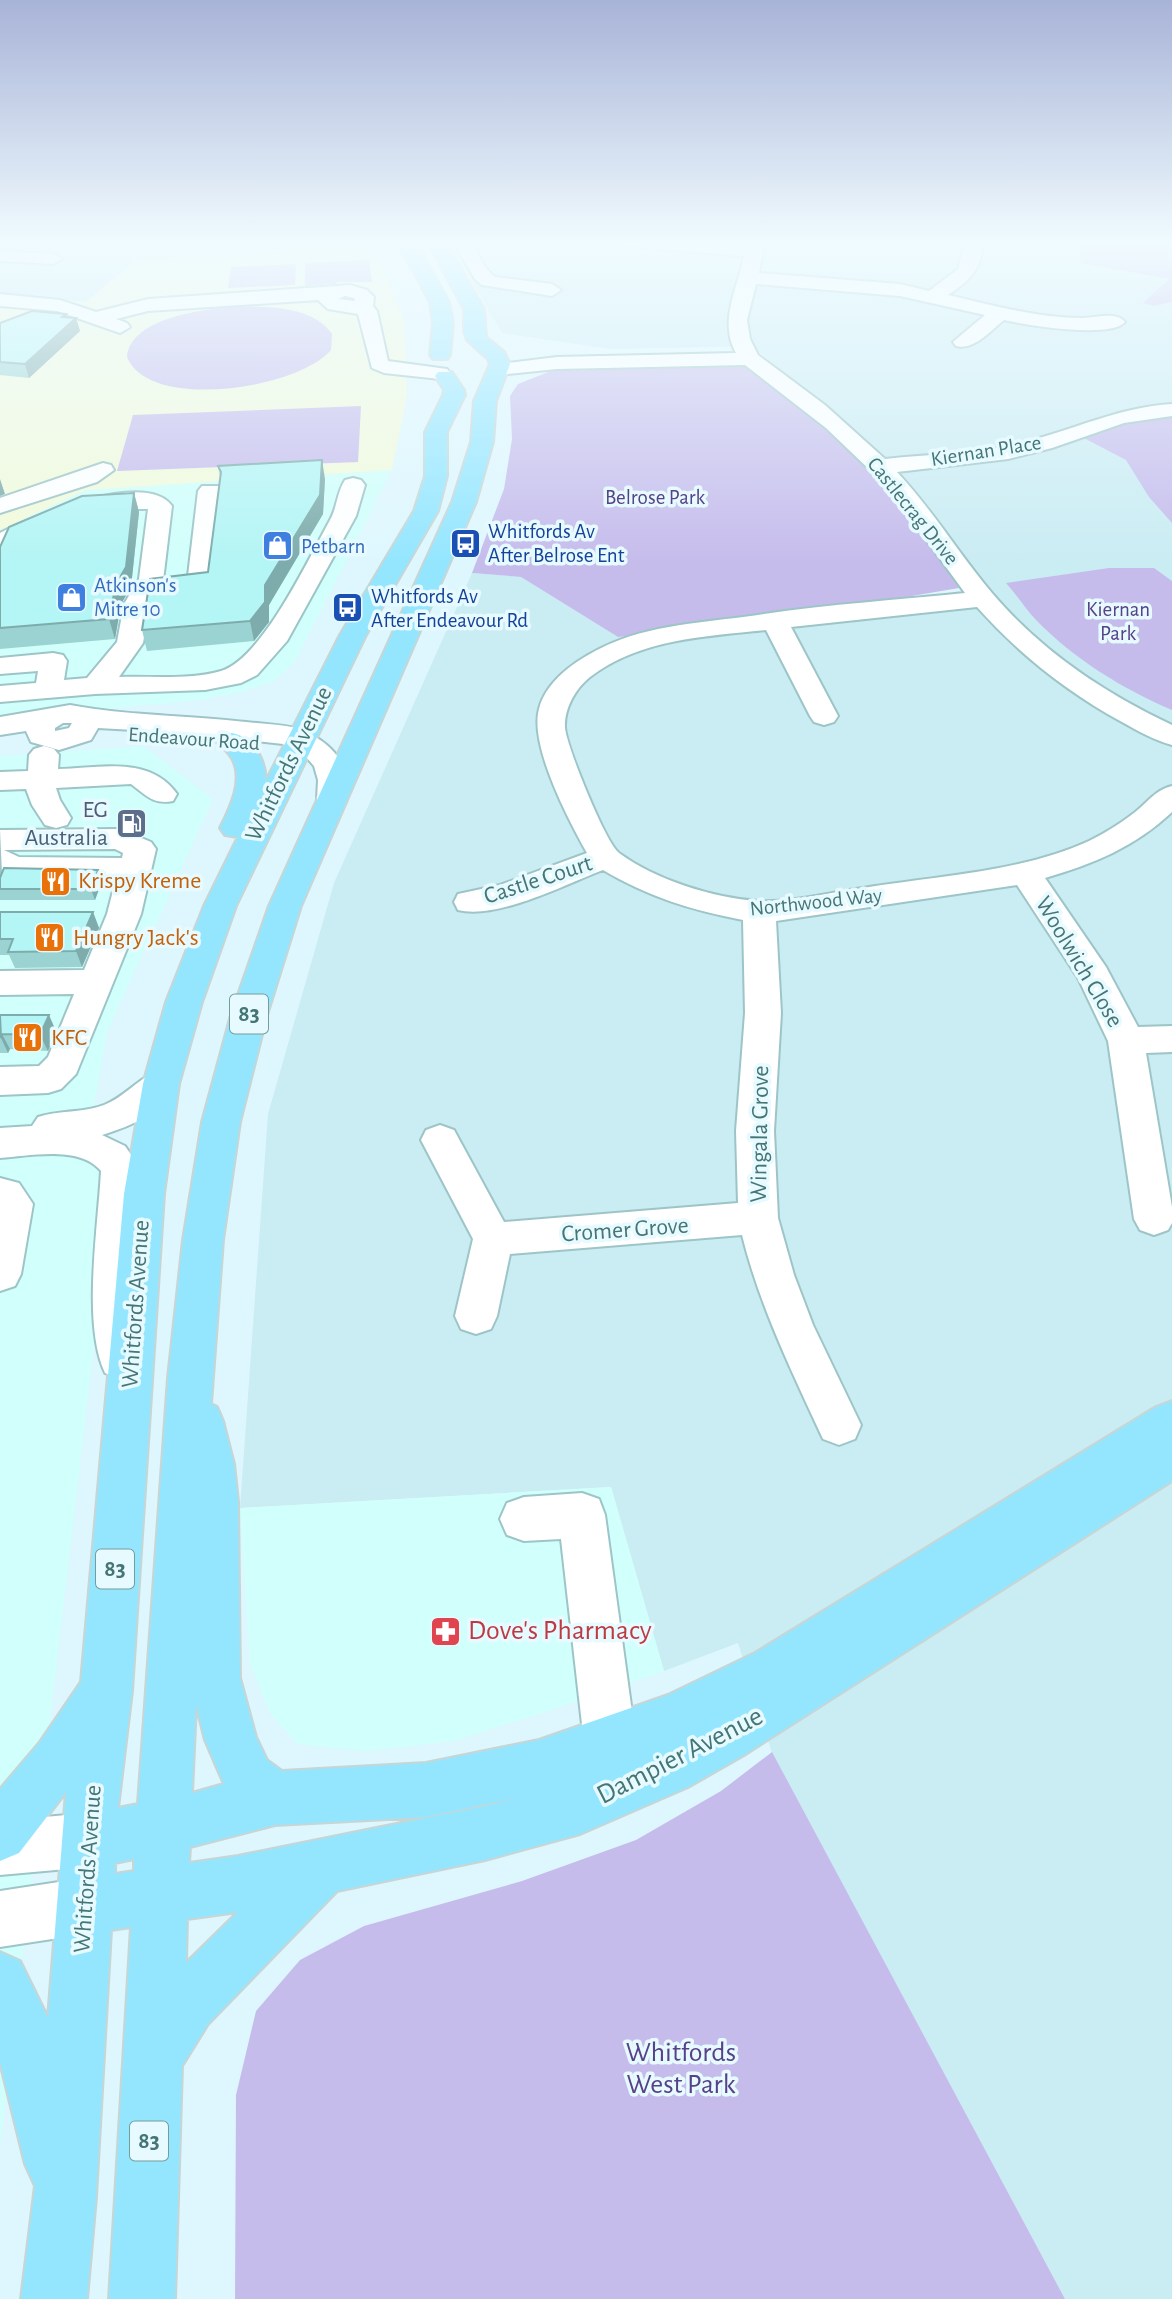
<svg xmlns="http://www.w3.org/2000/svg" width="1172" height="2299" font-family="'Alegreya Sans',sans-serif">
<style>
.residential{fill:#caecf3}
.commercial{fill:#d1fffb}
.education{fill:#f2fadb}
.green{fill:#c6bcec}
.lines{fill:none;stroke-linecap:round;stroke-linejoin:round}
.minor-casing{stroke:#9dc5c7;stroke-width:4}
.major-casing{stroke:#c7d6d5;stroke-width:4}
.minor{fill:#fff;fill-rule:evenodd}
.major{fill:#94e6ff;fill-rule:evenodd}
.wall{fill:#9bd3d3}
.shaded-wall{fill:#7eacac}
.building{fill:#b4f5f5;stroke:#7eacac;stroke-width:2}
.labels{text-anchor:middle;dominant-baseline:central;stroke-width:7;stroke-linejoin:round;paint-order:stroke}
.far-street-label{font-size:21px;fill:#457574;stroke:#e6faff}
.far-park-label{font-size:21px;fill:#574188;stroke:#e6faff}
.far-transit-label{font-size:21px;fill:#164399;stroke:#e6faff;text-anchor:start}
.far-shop-label{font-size:21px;fill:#366cbe;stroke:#e6faff;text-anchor:start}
.shield{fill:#e6faff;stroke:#759d9e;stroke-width:2}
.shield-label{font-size:23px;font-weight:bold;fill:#457574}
.street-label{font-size:24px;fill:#457574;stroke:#e6faff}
.service-label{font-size:24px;fill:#4e5e75;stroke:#e6faff;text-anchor:end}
.food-label{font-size:24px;fill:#c56008;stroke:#e6faff;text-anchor:start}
.near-health-label{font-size:28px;fill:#be3a42;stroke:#e6faff;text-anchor:start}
.near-street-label{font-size:28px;fill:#457574;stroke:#e6faff}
.near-park-label{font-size:28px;fill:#574188;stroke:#e6faff}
</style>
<rect width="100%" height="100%" fill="#def7fe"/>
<g class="residential">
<path d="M0,241H380L381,246L137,260L86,302L0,294Z"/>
<path d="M448,241H1172V2299H1065L772,1753L738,1643L664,1671L611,1487L240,1508L268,1114L334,883L472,573L521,577L618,637L638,632L1004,606L924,502L867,442L752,346L611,349L502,333Z"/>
</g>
<g class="commercial">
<path d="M392,470L294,663L272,682L237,693L192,701L0,718V530L85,490Z"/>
<path d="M143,746L213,799L107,1032L91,1123L115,1165L0,2147V756Z"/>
<path d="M611,1487L664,1671L539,1714L453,1741L367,1751L297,1744L270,1713L250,1663L240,1508Z"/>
</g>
<path class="education" d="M374,247L404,320L407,395L392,470L85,490L0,530V294L86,302L136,260Z"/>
<g class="green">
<path d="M1078,241H1172V302L1154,306L1143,303L1169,279L1081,263Z"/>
<path d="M369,260L372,282H337L336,284L305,286V263Z"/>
<path d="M296,264L295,285L228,288L231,267Z"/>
<path d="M239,306C270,307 313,306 332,334L331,350C298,389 149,412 127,357C131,316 208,309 239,306Z"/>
<path d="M747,363L887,466L959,588L759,622L618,637L521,577L472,573L504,489L512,439L510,396L518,384L566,365Z"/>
<path d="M361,406L358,462L117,471L133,415Z"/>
<path d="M1172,415V523L1149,497L1126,460L1080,436L1132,421Z"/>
<path d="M1109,568H1154L1172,581V710C1123,689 1074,659 1037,621C1026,610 1017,595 1006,583Z"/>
<path d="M772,1752L1065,2299H235L236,2095L256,2011L300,1960L364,1926L522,1881L636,1840L721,1791Z"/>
</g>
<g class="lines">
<defs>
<g id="minor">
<path d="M463,241H481L476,248C479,259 486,270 495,277L552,284L561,290L552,296L482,285L475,279L459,252L458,247Z"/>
<path d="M618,241H698L746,245L747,241H765L759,273L900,284L929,291L958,269L965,241H981C985,267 968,282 948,295C992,305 1037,318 1083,318C1096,318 1116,311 1125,322C1111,339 1026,325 1004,320C991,330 974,351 956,346L953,342L985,315L900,296L756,284L747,320L750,339L758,355L825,405L885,459C930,454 976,454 1020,443C1072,431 1118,407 1172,404V416L1124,423L1052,448L1008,459L897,472C932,509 959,554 992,593C1041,651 1104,693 1172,725V745C1154,740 1138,731 1122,722C1067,692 1019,654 977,607L791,627L838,716L834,722L824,725L814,722L810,716L766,630C707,636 639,639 590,677C575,689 564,709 565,728C567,747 605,842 619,853C656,880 713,898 758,901C790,903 831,892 863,888C936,876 1022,872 1089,841C1103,834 1118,825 1130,816C1145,806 1154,790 1172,786V812C1135,847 1093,864 1045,878L1106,967L1138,1027L1172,1026V1052L1146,1053L1172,1207V1223L1168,1230L1154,1235L1140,1230L1134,1219L1108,1041L1078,978L1017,885L776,921L781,1013L774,1131L778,1218L794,1275L813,1325L861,1425L855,1439L839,1445L823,1439C792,1372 760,1307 742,1235L510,1254L497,1316L491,1329L476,1334L461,1329L455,1316L473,1239L421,1140L426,1130L440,1125L454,1130L504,1222L738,1203L736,1131L745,1013L743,920C691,910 649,897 603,870C566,884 497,920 458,910L454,902L458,894L500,885L587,853C569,821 529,745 539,709C547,677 584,655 612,643C659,623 714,622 764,614C830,604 898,600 965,593L900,504L872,472L826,428L745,365L557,369L499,375L492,373L489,369L492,365L557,357L736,353C718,321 738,288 744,256L626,246Z"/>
<path d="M0,251L53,254L62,259L53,264L0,261Z"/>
<path d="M350,285L367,290L374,297L373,306L377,311L388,361L447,369L450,373L447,377L440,379L384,373L372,368L358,314L328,309L318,300L148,311L116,319L127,323L130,327L120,333L57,311L0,306V294L60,300L96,312L148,299ZM345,296L354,298L355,301L338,299Z"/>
<path d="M103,463L111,465L114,470L97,482L0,513V498Z"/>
<path d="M353,478L361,480L365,485L356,516L287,641L257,675L241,683L205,690L95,694L0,702V686L36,683L38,671L0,674V658L53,653L63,655L67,661L64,680L87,678L117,642L124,604L139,579L148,509H115L87,513L0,550V533C31,517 146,469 172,506L163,581L180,580L188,576L198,491L202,486H218L222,491L213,578C200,596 175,598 155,596L150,604L143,643L119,677C152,676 190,680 221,671C262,659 309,558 330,520C337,508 337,492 345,480Z"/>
<path d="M70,705C127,716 187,715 246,722C263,724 282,724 299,729C318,736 339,751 345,771C349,783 350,796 343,807L332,809L321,807L317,800L318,780L314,766L306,757L283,744L188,733L98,728L91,740L59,750L31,742L26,731L0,735V717ZM63,723H72L69,728L55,731V728Z"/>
<path d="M44,746L54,749L59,755L58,769C99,768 150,755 177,794L173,801C153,805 146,795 131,784L56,788L60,800L71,818L67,825L56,828L45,825L32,805L26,789L0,790V772L28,771L29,755L34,749Z"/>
<path d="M120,829L151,842L156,849L141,914L76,1074L61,1089L48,1093L0,1095V1067L39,1066L48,1057L74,994L0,995V971L84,970L107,914L116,879L13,877L2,874L0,830ZM115,849L123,853L122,858L19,857L4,850Z"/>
<path d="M161,1070L174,1074L179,1084C164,1112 132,1126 102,1135L125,1146L140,1168L134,1322L142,1360L135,1373L120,1379L105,1373C82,1325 98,1227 101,1171C80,1145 29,1156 0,1158V1128L32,1126L38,1117C59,1110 83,1113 104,1105C125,1097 139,1077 161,1070Z"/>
<path d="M0,1178L19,1183L33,1204L21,1274L15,1286L0,1291Z"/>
<path d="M582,1493L599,1499L605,1515L636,1742L628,1760L610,1768L592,1760L584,1742L561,1539L524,1541L507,1535L500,1519L507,1503L524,1497Z"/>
<path d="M89,1813L108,1821L116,1840L108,1859L89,1867L0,1875V1821Z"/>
<path d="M85,1878L105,1886L113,1906L105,1926L85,1934L0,1947V1891Z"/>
</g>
<g id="major">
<path d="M397,241H415L449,302L453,323L450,355L447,359H433L430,355L433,323L430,302Z"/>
<path d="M427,241H445L484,309L486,337L504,352L510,364L496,401L493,442L476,502L301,906L267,1015L240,1122L223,1240L211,1404L217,1407L223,1421L234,1464L238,1502L240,1678L256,1737L267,1760L282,1771L426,1763L539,1740L668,1695L755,1653L1156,1407L1172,1401V1481L744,1755L688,1787L580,1834L485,1860L337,1891L208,2024L182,2066L175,2299H109L131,1927L111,1930L96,2197L87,2299H21L35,2186L25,2164L0,2062V1952L20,1961L48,2018L66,1792L19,1853L0,1861V1789L40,1742L81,1682L124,1194L143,1084L166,1002L204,906L238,837L225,835L220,828C230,808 245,778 231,757C227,750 220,746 215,740L220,734C248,727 265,756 266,781L340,635L414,511L425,476V432L443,395L444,390L435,376L438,372H452L464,390L465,395L447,432V476L438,511L366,635L236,906L202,1002L179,1084L164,1194L132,1691L118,1808L138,1804L168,1378L183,1240L202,1122L231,1015L269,906L452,502L471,442L474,401L490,364L488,359L467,340L464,331V309ZM196,1704L205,1740L224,1784L192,1793ZM519,1797L485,1806L238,1856L189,1863L190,1847L275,1825L426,1817ZM134,1859V1871L115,1874V1863ZM238,1912L186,1963L187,1919Z"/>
</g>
</defs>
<use href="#minor" class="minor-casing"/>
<use href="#major" class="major-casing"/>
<use href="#minor" class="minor"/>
<use href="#major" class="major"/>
</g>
<g class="wall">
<path d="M67,317L76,318L80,331L29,378L0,375V323Z"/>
<path d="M218,466L325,479L323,514L269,605V622L254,641L147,651L142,630L208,572L220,476Z"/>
<path d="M134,493L139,512L131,587L121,604L115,639L0,649V547Z"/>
<path d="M0,878L102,881L95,900H0Z"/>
<path d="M0,912H93L99,928L82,967L15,968L9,955H0Z"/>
<path d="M0,1015L56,1031L48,1051L10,1049L8,1053H0Z"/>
</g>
<g class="shaded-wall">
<path d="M66,314L69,325L76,318L80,331L29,378L25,364Z"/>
<path d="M322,460L325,479L323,514L269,605V622L254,641L250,621L265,585Z"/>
<path d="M0,479L5,494L0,496Z"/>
<path d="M134,493L139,512L131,587L121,604L115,639L109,619Z"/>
<path d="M98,870L102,881L95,900L91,889Z"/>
<path d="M93,912L99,928L82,967L76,951Z"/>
<path d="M49,1015L56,1031L48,1051L40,1035Z"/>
<path d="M2,1034L10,1049L8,1053L1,1038Z"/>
</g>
<g class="building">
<path d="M32,311L66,314L62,317L76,318L25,364L0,362V323Z"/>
<path d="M322,460L320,495L265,585V602L250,621L142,630L150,579L208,572L221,472L218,466Z"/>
<path d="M134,493L126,567L116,584L109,619L0,628V547L9,527L82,496Z"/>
<path d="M4,868L98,870L91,889H0V878Z"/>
<path d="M0,912H93L76,951L8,952L13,939H0Z"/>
<path d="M0,1015H49L40,1035L2,1034L1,1038Z"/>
</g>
<linearGradient id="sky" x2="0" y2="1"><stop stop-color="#a8b3d8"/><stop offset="0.43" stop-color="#f0fbff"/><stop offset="1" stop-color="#f0fbff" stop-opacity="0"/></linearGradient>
<rect width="1172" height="563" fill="url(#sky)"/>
<defs>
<symbol id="bus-square" viewBox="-11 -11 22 22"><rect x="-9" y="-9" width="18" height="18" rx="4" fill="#1a4fb4" stroke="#e6faff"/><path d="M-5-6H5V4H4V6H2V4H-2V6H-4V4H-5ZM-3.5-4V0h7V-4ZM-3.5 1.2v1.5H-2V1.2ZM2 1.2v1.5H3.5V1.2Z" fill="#fff"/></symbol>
<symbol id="shop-square" viewBox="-11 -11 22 22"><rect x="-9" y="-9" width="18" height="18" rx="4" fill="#3f7fe0" stroke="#e6faff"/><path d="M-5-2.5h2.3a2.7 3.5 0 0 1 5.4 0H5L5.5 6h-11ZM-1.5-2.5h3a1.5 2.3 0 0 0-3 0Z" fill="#fff"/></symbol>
<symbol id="fuel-square" viewBox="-11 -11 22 22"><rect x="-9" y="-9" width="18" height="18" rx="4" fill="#5c6f8a" stroke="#e6faff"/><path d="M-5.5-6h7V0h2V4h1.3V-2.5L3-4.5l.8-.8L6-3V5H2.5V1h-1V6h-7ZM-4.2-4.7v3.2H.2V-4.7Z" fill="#fff"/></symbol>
<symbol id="restaurant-square" viewBox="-11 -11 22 22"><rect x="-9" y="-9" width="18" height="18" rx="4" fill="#e8710a" stroke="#e6faff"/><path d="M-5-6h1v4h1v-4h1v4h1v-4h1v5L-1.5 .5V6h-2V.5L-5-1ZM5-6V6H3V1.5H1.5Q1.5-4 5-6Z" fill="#fff"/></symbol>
<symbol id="pharmacy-square" viewBox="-11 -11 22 22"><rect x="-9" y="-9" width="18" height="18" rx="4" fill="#e0444e" stroke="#e6faff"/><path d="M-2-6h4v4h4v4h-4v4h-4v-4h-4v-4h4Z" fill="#fff"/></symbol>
</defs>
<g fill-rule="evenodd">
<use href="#bus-square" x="448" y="526" width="35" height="35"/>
<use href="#shop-square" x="260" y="528" width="35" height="35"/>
<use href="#shop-square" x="54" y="580" width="35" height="35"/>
<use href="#bus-square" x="330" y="590" width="35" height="35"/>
<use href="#fuel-square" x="114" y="806" width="35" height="35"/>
<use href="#restaurant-square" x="38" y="864" width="35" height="35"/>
<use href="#restaurant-square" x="32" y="920" width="35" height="35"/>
<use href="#restaurant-square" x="10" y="1020" width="35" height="35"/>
<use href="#pharmacy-square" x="428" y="1614" width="35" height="35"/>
</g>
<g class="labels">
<g class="far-street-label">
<text transform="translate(986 451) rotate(-9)">Kiernan Place</text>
<text transform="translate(913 511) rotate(51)">Castlecrag Drive</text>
<text transform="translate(194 739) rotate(4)">Endeavour Road</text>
<text transform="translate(816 902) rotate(-6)">Northwood Way</text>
</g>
<g class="far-park-label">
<text x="655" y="497">Belrose Park</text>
<text x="1118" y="609">Kiernan<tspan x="1118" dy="24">Park</tspan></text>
</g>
<g class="far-transit-label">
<text x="488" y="531">Whitfords Av<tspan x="488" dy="24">After Belrose Ent</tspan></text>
<text x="371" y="596">Whitfords Av<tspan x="371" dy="24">After Endeavour Rd</tspan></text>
</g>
<g class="far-shop-label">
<text x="301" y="546">Petbarn</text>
<text x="94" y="585">Atkinson's<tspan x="94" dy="24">Mitre 10</tspan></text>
</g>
<g class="shield">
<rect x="230" y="994.5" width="38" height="39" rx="5"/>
<rect x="96" y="1549.5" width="38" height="39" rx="5"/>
<rect x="130" y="2121.5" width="38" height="39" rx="5"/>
</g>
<g class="shield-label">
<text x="249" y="1014">83</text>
<text x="115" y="1569">83</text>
<text x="149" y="2141">83</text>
</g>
<g class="street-label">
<text transform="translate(289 764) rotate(-64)">Whitfords Avenue</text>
<text transform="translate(538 880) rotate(-18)">Castle Court</text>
<text transform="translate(1079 962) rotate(59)">Woolwich Close</text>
<text transform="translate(760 1134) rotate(-89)">Wingala Grove</text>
<text transform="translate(625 1230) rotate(-4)">Cromer Grove</text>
<text transform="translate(136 1304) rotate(-86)">Whitfords Avenue</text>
<text transform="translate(88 1869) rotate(-86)">Whitfords Avenue</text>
</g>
<g class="service-label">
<text x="108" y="810">EG<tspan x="108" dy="28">Australia</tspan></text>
</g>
<g class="food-label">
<text x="78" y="881">Krispy Kreme</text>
<text x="73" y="938">Hungry Jack's</text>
<text x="51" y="1038">KFC</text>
</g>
<g class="near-health-label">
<text x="468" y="1631">Dove's Pharmacy</text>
</g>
<g class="near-street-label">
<text transform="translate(680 1756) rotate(-27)">Dampier Avenue</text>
</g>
<g class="near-park-label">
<text x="681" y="2053">Whitfords<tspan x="681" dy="32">West Park</tspan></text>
</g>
</g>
</svg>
